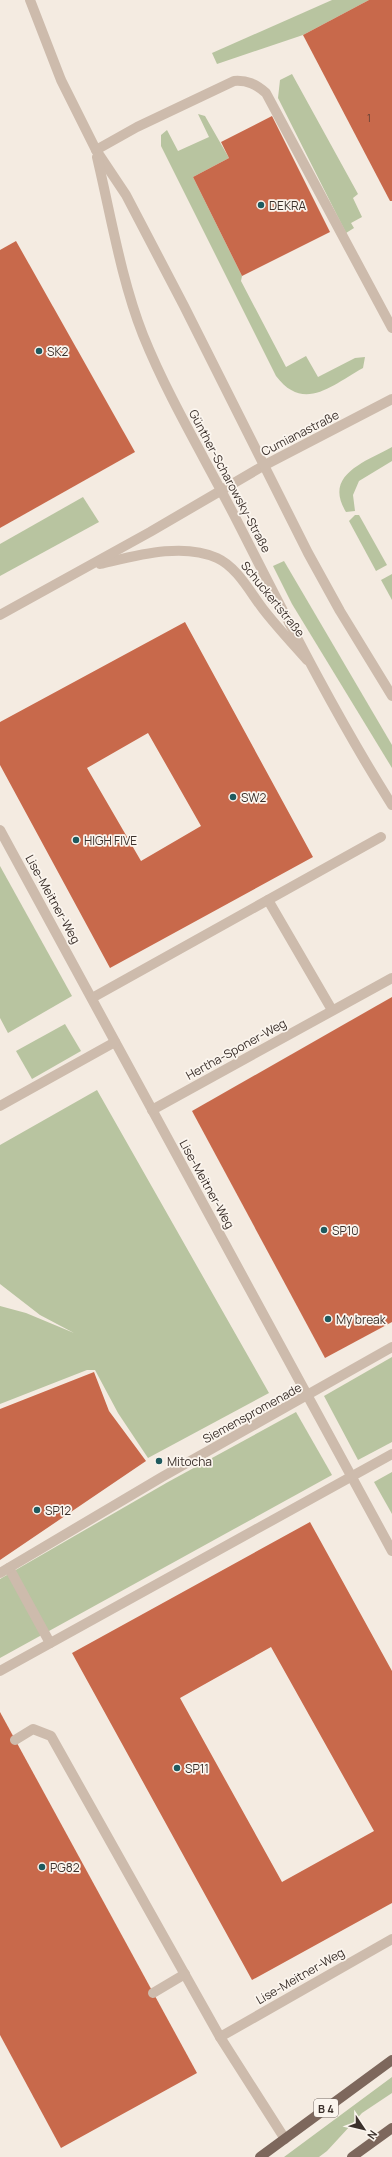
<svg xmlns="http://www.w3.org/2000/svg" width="392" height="2157" font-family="Manrope,sans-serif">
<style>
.green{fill:#b8c4a0}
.building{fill:#c8694b;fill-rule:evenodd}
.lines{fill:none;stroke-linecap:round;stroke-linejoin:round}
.service{stroke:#cdbbac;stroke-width:10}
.pedestrian{stroke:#cdbbac;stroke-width:10}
.minor{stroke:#cdbbac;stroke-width:10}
.tertiary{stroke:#cdbbac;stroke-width:10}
.primary{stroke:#7d675c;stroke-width:10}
.poi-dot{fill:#1f5a5e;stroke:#fbf5ee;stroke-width:1.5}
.labels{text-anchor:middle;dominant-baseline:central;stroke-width:3.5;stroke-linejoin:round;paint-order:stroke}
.number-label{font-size:10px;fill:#5e3e33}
.shield{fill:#fbf5ee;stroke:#756b66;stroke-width:1}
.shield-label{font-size:11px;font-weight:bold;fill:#3b302b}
.poi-label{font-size:12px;fill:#3b302b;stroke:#fbf5ee;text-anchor:start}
.street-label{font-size:12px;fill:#3b302b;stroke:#fbf5ee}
</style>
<rect width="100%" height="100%" fill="#f4ebe1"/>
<g class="green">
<path d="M332,0H369L303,35L217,64L212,53Z"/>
<path d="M292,74L358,194L353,198L362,217L351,223L354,228L346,233L278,98L280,80Z"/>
<path d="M198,114L205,116L229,158L193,177L242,276L241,281L286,367L306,356L318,377L355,358L365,357L363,368C332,385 304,413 276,376L161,146V135L167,130L178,151L209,137Z"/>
<path d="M392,447V461L359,481L353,495L355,511L346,512C323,475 365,462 392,447Z"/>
<path d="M83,497L99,522L0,576V544Z"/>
<path d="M355,515H359L387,565L376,571L349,521Z"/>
<path d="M284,561L392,745V768L292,604L273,566Z"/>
<path d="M392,574V600L381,580Z"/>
<path d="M0,866L72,996L8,1033L0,1018Z"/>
<path d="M65,1024L81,1051L32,1079L16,1051Z"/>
<path d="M97,1090L269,1393L148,1458L118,1413L95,1370H87L0,1404V1306L26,1313L74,1333L40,1315L0,1284V1145Z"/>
<path d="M392,1357V1442L358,1460L324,1396Z"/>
<path d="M296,1412L332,1475L0,1658V1579L168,1482Z"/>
<path d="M392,1472V1514L374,1482Z"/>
<path d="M392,2077V2093L362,2113L327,2151L319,2157H284Z"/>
</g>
<g class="building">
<path d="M369,0H392V201H390L303,35Z"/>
<path d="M272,116L330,232L242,276L193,177L229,158L221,142Z"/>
<path d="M16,241L135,452L0,528V250Z"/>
<path d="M185,622L313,857L110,968L0,765V722ZM148,733L201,826L141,861L87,768Z"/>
<path d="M392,997V1322L325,1358L192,1111Z"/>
<path d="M94,1372L109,1411L146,1461L0,1560V1409Z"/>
<path d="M310,1522L392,1671V1903L252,1980L72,1653ZM271,1647L374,1831L282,1882L180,1698Z"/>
<path d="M0,1712L197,2073L61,2148L0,2035Z"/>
</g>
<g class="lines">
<g class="service">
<path d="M96,150L137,127L234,81C247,80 256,84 266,93L392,328"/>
<path d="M15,1740L33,1729L51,1736L220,2037L285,2139"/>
<path d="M153,1993L185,1974"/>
</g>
<g class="pedestrian">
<path d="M0,830L392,1551"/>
<path d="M268,900L332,1010"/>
<path d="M92,998L381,837"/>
<path d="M152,1110L392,978"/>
<path d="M9,1568L50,1643"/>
<path d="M0,1573L162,1477L392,1347"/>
<path d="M0,1671L392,1454"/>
<path d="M220,2037L392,1939"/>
</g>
<g class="minor">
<path d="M100,564C135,556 182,542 217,558C237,567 250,592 263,609C277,627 292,643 307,660"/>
<path d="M0,615L150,532L263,466L392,399"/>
<path d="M0,1106L115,1042"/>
</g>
<g class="tertiary">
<path d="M30,0L61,80L96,150L126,195L184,306L308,553L340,611L392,696"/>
<path d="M97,157C111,216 121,279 143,335C168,397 203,455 234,515C284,613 333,712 392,805"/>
</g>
<g class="primary">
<path d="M260,2157L392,2060"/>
<path d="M352,2157L392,2128"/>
</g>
</g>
<g class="poi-dot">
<circle cx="261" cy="205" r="4"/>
<circle cx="39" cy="351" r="4"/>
<circle cx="233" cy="797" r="4"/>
<circle cx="76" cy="840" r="4"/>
<circle cx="324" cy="1230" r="4"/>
<circle cx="328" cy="1319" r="4"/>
<circle cx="159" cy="1461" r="4"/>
<circle cx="37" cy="1510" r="4"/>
<circle cx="177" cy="1768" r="4"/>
<circle cx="42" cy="1867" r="4"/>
</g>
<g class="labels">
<g class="number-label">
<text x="369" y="118">1</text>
</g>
<rect class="shield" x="314" y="2099" width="24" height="18" rx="3"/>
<g class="shield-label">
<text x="326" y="2108">B 4</text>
</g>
<g class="poi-label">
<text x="269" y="205">DEKRA</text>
<text x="47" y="351">SK2</text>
<text x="241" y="797">SW2</text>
<text x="84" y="840">HIGH FIVE</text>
<text x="332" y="1230">SP10</text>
<text x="336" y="1319">My break</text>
<text x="167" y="1461">Mitocha</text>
<text x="45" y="1510">SP12</text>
<text x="185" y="1768">SP11</text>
<text x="50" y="1867">PG82</text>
</g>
<g class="street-label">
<text transform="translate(300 433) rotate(-27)">Cumianastraße</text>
<text transform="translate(230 481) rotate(62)">Günther-Scharowsky-Straße</text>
<text transform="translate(273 599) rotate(51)">Schuckertstraße</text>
<text transform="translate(53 899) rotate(61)">Lise-Meitner-Weg</text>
<text transform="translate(236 1049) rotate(-29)">Hertha-Sponer-Weg</text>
<text transform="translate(207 1184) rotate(61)">Lise-Meitner-Weg</text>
<text transform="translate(252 1413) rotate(-29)">Siemenspromenade</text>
<text transform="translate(300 1976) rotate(-30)">Lise-Meitner-Weg</text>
</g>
</g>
<g transform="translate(364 2129) rotate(125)" stroke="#fbf5ee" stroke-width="3" paint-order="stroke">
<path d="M0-3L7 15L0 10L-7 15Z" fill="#3b302b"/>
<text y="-6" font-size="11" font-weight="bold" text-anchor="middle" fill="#3b302b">N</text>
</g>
</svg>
